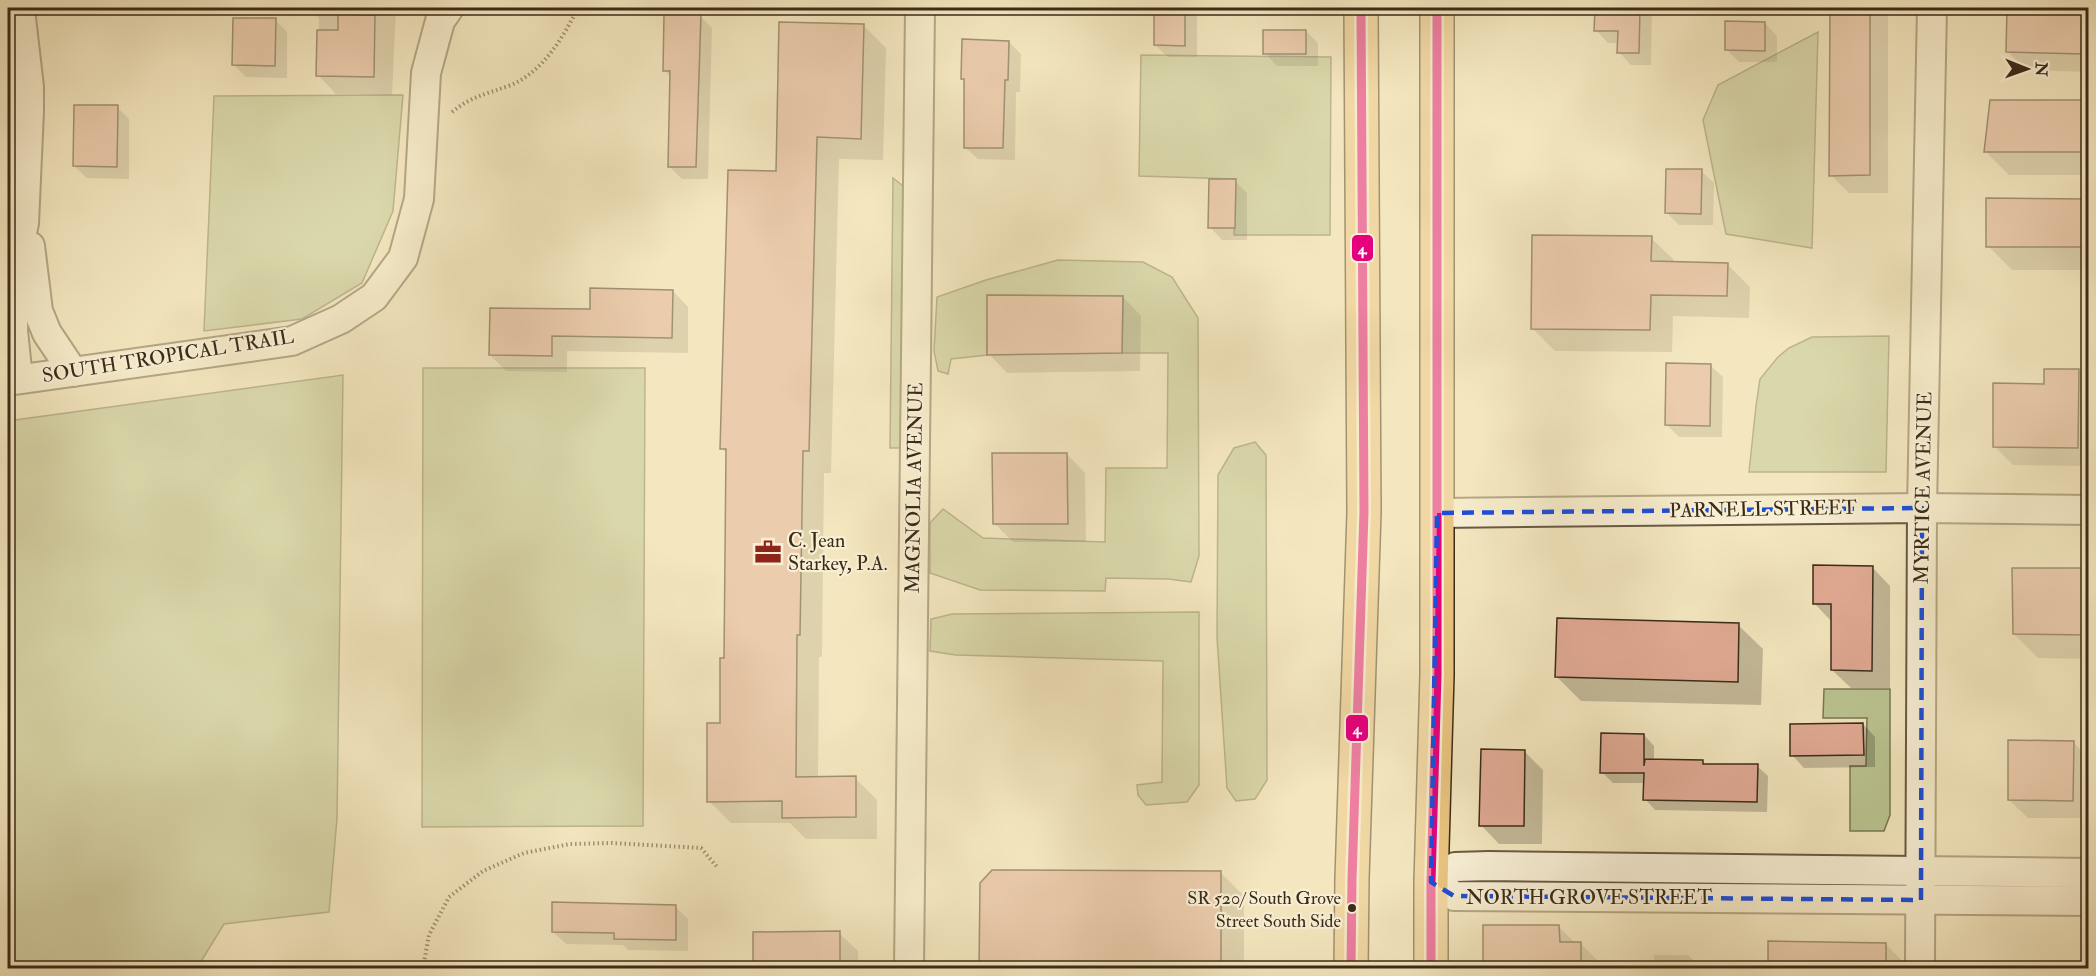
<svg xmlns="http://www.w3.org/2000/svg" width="2096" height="976" font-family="'IM FELL Double Pica',serif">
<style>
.green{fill:#bbc592;stroke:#7a7855;stroke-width:1.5}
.shadow{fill:#0003}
.building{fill:#e1aa94;stroke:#3a2b18;stroke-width:1.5}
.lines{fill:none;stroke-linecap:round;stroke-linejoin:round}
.minor-casing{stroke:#685a42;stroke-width:32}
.major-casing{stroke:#3a2b18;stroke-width:36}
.path{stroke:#3a2b18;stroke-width:4;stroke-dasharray:1.5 3;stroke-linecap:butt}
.minor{stroke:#f8efd5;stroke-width:28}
.major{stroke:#eac480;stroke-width:33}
.bus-1-casing{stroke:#f8efd5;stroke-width:14}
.bus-1{stroke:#e5007d;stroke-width:9}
.marked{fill:none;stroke:#1d4ed8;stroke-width:4.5;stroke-dasharray:12 8;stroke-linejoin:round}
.bus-dot{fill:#3a2b18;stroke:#f8efd5;stroke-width:2}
.labels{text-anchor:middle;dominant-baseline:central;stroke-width:4.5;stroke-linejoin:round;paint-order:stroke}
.bus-label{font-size:18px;fill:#3a2b18;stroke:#f8efd5;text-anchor:end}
.street-label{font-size:20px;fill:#3a2b18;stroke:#f8efd5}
.poi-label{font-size:20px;fill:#3a2b18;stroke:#f8efd5;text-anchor:start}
.line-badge{stroke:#f8efd5;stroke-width:2}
.badge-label{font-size:16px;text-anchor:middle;font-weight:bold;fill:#fff}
</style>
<rect width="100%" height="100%" fill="#f4e7bf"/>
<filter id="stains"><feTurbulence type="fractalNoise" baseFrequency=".00333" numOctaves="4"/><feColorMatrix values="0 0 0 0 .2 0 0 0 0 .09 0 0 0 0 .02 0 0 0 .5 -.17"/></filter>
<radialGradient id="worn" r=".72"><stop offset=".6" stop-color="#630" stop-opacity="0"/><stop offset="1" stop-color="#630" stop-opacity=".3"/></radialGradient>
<g class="green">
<path d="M1818,32L1812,248L1726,234L1703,120L1718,85Z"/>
<path d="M1141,55L1331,57L1330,235H1234L1235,179L1139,176Z"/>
<path d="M403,95L393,211L362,283L302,319L204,331L214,96Z"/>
<path d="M893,178L903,186L905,433L899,448H890Z"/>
<path d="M1058,260L1143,262L1172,277L1198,318L1199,556L1191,582L1168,579L1106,578L1105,591L980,590L930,573V523L943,509L983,538L1105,542L1106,468H1167L1168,353H1122L1123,296L987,295V355L951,359L948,374L938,371L934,351L937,297L986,280Z"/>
<path d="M1889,336L1886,472H1749L1756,406L1760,379L1778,357L1789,348L1812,337Z"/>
<path d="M423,368H645L643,826L422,827Z"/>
<path d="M343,375L337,818L329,912L224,924L197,968H8V421Z"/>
<path d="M1255,442L1266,455L1267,780L1255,799L1236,801L1227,788L1217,637L1218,475L1234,448Z"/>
<path d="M1199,612V785L1187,802L1146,805L1138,795L1137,785L1162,782L1163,661L956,655L930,651L931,619L952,614Z"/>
<path d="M1824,689H1890V815L1884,831H1850V766H1866L1867,718H1823Z"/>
</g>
<g class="shadow">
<path d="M308,8H396L392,95L336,94L318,75L319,18Z"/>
<path d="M1156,8H1197V57H1168L1155,45Z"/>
<path d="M1596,8H1652L1651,65H1631L1619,52V43H1608L1596,30Z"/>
<path d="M1831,8H1888V193H1849L1831,175Z"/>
<path d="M2009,8H2088V72L2026,70L2008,52Z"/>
<path d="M700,16L712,28L708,179H682L669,166L671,77L664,70Z"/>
<path d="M275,20L287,32V78L246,77L234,65Z"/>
<path d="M1765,23L1777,36V62H1739L1726,49Z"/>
<path d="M864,26L886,48L883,160L839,159L831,473H824L822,657H819L818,778H855L877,800V839H806L790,823H731L709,801L722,724L725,660L727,454L722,448L777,173Z"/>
<path d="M1306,31L1318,43V66H1277L1265,53Z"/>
<path d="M1009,42L1021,54L1020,92H1016L1015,160L978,159L965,147L966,82L963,78Z"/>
<path d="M1991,102H2088V175H2009L1985,151Z"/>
<path d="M117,107L129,119V179L87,178L74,166Z"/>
<path d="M1701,171L1714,183L1713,225H1679L1667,213Z"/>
<path d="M1235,181L1247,193V240H1222L1210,227Z"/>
<path d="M1988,199L2088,200V270H2012L1988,246Z"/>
<path d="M1651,238L1674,260V263L1727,264L1750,287L1749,318L1673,316L1672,352L1555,351L1532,328Z"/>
<path d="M673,291L688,307V353L567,351V372L506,371L490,355L591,311Z"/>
<path d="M1123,297L1141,316L1140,371L1007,373L989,354Z"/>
<path d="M1710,365L1723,377L1722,437H1679L1666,424Z"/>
<path d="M2078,370L2088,381V466L2013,465L1994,446L2045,386Z"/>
<path d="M1067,454L1085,473L1086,542H1013L994,523Z"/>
<path d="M1872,567L1890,586V688H1851L1832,670V622L1814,603Z"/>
<path d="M2014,570H2088V659L2038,658L2014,634Z"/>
<path d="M1738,625L1763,649L1761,705L1581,701L1557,677Z"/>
<path d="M1863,724L1875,737V767L1804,768L1792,755Z"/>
<path d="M1644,735L1654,746V761H1702L1707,766H1757L1768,776L1767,812L1655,810L1645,799V783H1613L1602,772Z"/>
<path d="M2073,742L2088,757V818H2028L2009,800Z"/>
<path d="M1525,752L1543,770L1542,844H1499L1481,825Z"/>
<path d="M1220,872L1244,896V968H980Z"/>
<path d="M676,907L688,919V951L628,950L623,945L566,944L553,932Z"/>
<path d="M1559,927L1576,944H1581L1599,962V968H1484Z"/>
<path d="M839,933L858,951V968H754Z"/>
<path d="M1886,944L1903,962V968H1769Z"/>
<path d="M1654,955H1688L1701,968H1654Z"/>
</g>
<g class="building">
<path d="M1154,8H1185V46L1154,45Z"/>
<path d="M1595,8H1640L1639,53H1617L1618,31H1594Z"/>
<path d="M1830,8H1870V175L1829,176Z"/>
<path d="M2007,8H2085L2084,54L2006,52Z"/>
<path d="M338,14L375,15L374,77L316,76L317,30H338Z"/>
<path d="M664,14H701L696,167H668L670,71H663Z"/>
<path d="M233,18H276L275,66L232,65Z"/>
<path d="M1725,21L1765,22V51L1725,50Z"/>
<path d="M779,22L864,24L861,139L817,137L809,451H803L800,635H797L796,777L856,776V817L782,818V801L707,802V723H720V658H724L726,449H720L728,170L776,171Z"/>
<rect x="1263" y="30" width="43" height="24"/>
<path d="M962,39L1009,41L1008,80H1005L1003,148H964V79H961Z"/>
<path d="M1990,100H2088V152H1984Z"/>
<path d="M74,105H118L117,167L73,166Z"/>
<path d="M1666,169H1702L1701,214L1665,213Z"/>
<path d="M1209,179H1236L1235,228H1208Z"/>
<path d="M1986,198L2088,199V247H1986Z"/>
<path d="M1532,235L1652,236L1651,261L1728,263L1727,296L1651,295L1650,330L1531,329Z"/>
<path d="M590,288L673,290L672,338L552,336V356L489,355L490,308L590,309Z"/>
<path d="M987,295L1123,296L1122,353L987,355Z"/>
<path d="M1666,363L1711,364L1710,426L1665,425Z"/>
<path d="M2044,369H2079L2078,448L1993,447V383L2044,384Z"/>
<path d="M992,453H1067L1068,524H993Z"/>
<path d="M1813,565L1873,566L1872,671L1831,670V604H1813Z"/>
<path d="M2012,568H2088V635L2013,634Z"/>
<path d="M1557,618L1739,623L1738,682L1555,677Z"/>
<path d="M1863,723L1864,755L1790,756V724Z"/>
<path d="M1601,733L1644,734V766L1645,759L1703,760V764H1758L1757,802L1643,800L1644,773H1600Z"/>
<path d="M2008,740L2074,741L2073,801L2008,800Z"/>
<path d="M1481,749L1525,750L1524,826H1479Z"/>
<path d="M992,870L1221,871V969H979L980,883Z"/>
<path d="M552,902L676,905V940L614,939V933L552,932Z"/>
<path d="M1483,925H1559L1560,942H1581V969H1483Z"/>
<path d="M840,931V969H753V932Z"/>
<path d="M1768,941L1886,943V969H1768Z"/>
</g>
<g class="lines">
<defs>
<g id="minor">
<path d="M16,8L21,18L29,87V111L24,223L16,260L14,295L13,331L18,379"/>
<path d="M30,246L38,311L47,333L73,372"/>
<path d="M8,381L292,341L341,319L374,297L403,258L419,199L426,73L440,21L449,8"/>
<path d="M1437,513L1922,508L2088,510"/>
<path d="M2088,873L1489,866L1455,867L1431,882L1454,896L2088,901"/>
<path d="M909,968L920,8"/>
<path d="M1920,968L1922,508L1932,8"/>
</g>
<g id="major">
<path d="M1351,968L1352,879L1364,512L1361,8"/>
<path d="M1431,968V882L1437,675V8"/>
</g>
</defs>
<use href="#minor" class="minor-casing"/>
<use href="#major" class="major-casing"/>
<g class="path">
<path d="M452,112C473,95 488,94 511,85C544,71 563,37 578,8"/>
<path d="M423,968L429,935L449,897L483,871L524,853L570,844L612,843L701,848L717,867"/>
</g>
<use href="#minor" class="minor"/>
<use href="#major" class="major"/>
<defs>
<g id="bus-1">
<path d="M1351,968L1352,879L1364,512L1361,8"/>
<path d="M1431,968V882L1437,675V8"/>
</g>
</defs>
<use href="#bus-1" class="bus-1-casing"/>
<use href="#bus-1" class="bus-1"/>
</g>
<path d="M0 0H2096V976H0ZM1922,508L1921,900L1454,896L1431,882L1437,513Z" fill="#f4e7bf" fill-opacity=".55" fill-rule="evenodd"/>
<path class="marked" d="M1922,508L1921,900L1454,896L1431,882L1437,513Z"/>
<defs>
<symbol id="office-bare" viewBox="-9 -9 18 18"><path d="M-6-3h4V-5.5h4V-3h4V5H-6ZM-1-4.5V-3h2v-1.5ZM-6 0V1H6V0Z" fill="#8f2418" stroke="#f8efd5" stroke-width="2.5" paint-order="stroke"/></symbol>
</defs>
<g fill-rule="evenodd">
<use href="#office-bare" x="749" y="533" width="38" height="38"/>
</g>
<circle class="bus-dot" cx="1352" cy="908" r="5"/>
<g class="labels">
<g class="bus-label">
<text x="1341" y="898">SR 520/ South Grove<tspan x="1341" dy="23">Street South Side</tspan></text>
</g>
<g class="street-label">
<text transform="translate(168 356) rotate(-9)">SOUTH TROPICAL TRAIL</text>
<text transform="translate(914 488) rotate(-89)">MAGNOLIA AVENUE</text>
<text transform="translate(1923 488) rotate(-89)">MYRTICE AVENUE</text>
<text transform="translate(1763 509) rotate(-1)">PARNELL STREET</text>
<text x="1589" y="897">NORTH GROVE STREET</text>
</g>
<g class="poi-label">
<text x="788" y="540">C. Jean<tspan x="788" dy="23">Starkey, P.A.</tspan></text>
</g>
</g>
<g class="line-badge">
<rect x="1351" y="234" width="23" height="28" rx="6" fill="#e5007d"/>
<rect x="1345" y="714" width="24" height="28" rx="6" fill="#e5007d"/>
</g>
<g class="badge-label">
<text x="1362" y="254">4</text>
<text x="1357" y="734">4</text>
</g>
<rect width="2096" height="976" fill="none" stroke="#f4e7bf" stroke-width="30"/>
<rect x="9" y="9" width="2078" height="958" fill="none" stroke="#3a2b18" stroke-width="3"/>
<rect x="15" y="15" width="2066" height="946" fill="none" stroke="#3a2b18" stroke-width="1.5"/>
<g transform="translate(2027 69) rotate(91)" stroke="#f8efd5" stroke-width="4.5" paint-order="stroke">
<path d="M0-4.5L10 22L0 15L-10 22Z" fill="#3a2b18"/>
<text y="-9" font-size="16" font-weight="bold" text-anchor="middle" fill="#3a2b18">N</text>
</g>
<rect width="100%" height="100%" filter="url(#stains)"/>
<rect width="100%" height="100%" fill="url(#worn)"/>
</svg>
